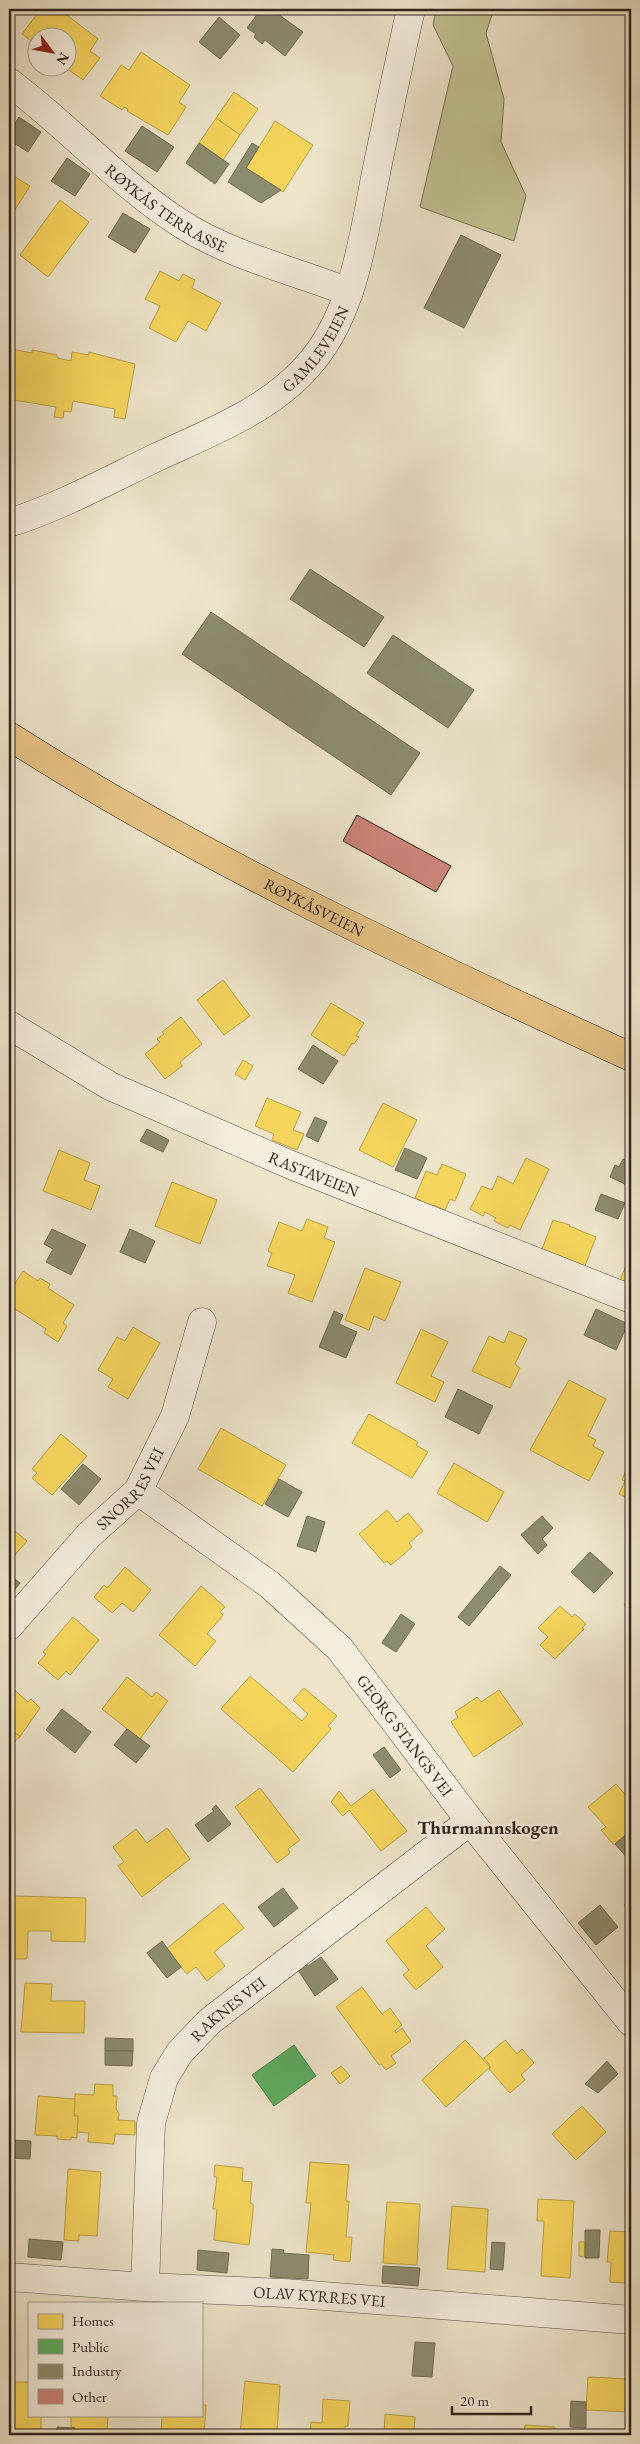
<svg xmlns="http://www.w3.org/2000/svg" width="640" height="2444" font-family="'EB Garamond',serif">
<style>
.green{fill:#c0c191;stroke:#787256}
.homes{fill:#f6d55c;stroke:#bba049}
.public{fill:#5aae61;stroke:#4e844c}
.industry{fill:#8c8c6e;stroke:#716c55}
.building{fill:#cb8378;stroke:#31231c}
.lines{fill:none;stroke-linecap:round;stroke-linejoin:round}
.minor-casing{stroke:#605348;stroke-width:29}
.major-casing{stroke:#31231c;stroke-width:29}
.minor{stroke:#f3eddd;stroke-width:28}
.major{stroke:#e6c285;stroke-width:28}
.labels{text-anchor:middle;dominant-baseline:central;stroke-width:5;stroke-linejoin:round;paint-order:stroke}
.street-label{font-size:16px;fill:#31231c;stroke:#f3eddd}
.quarter-label{font-size:19px;font-weight:bold;fill:#31231c;stroke:#f3eddd}
</style>
<rect width="100%" height="100%" fill="#ede4ca"/>
<filter id="stains"><feTurbulence type="fractalNoise" baseFrequency=".004" numOctaves="4"/><feColorMatrix values="0 0 0 0 .2 0 0 0 0 .09 0 0 0 0 .02 0 0 0 .5 -.17"/></filter>
<radialGradient id="worn" r=".72"><stop offset=".6" stop-color="#630" stop-opacity="0"/><stop offset="1" stop-color="#630" stop-opacity=".3"/></radialGradient>
<path class="green" d="M436,9H494L486,33L504,99L501,142L526,196L514,241L420,207L453,66L433,25Z"/>
<g class="homes">
<path d="M41,9H59L98,39L90,51L100,58L83,80L66,68L68,38H38V46L22,34Z"/>
<path d="M141,52L190,85L179,102L186,107L168,135L127,111L128,109L124,107L122,110L100,96L121,65L129,70Z"/>
<path d="M234,92L258,109L240,135L216,118Z"/>
<path d="M216,118L240,135L223,160L199,143Z"/>
<path d="M275,121L313,145L283,192L246,168Z"/>
<path d="M9,173L30,186L9,219Z"/>
<path d="M60,200L89,222L48,277L20,255Z"/>
<path d="M160,271L179,281L183,274L195,280L192,288L221,303L206,331L188,321L176,342L149,328L160,306L145,299Z"/>
<path d="M11,349L32,353V350L57,355V358L71,361L72,352L89,355V352L135,364L125,419L114,417L115,409L73,401L71,412L64,411L63,418L54,417L56,407L14,400L12,407L9,406Z"/>
<path d="M223,980L250,1016L224,1035L197,1000Z"/>
<path d="M331,1003L364,1023L356,1036L359,1037L354,1044L352,1043L344,1056L311,1035Z"/>
<path d="M181,1017L202,1044L180,1062L182,1066L165,1079L145,1054L160,1042L157,1039L164,1034L162,1032Z"/>
<path d="M243,1060L253,1066L245,1080L235,1074Z"/>
<path d="M267,1098L301,1112L293,1130L304,1134L297,1150L272,1140L274,1134L255,1126Z"/>
<path d="M383,1103L417,1120L393,1167L359,1150Z"/>
<path d="M59,1150L90,1163L84,1180L100,1186L91,1210L43,1191Z"/>
<path d="M526,1158L549,1169L520,1230L510,1225L508,1228L494,1221L496,1218L485,1212L483,1216L470,1209L482,1186L492,1190L498,1176L513,1184Z"/>
<path d="M442,1164L466,1174L455,1201L450,1199L445,1210L433,1205L431,1210L420,1205L422,1201L415,1198L426,1171L437,1175Z"/>
<path d="M172,1182L217,1200L200,1244L155,1226Z"/>
<path d="M307,1219L328,1227L324,1238L335,1242L312,1302L288,1293L295,1275L267,1266L272,1253L268,1251L279,1222L302,1231Z"/>
<path d="M553,1220L570,1225L569,1226L596,1237L585,1266L542,1249Z"/>
<path d="M631,1254V1285L620,1280Z"/>
<path d="M365,1268L401,1282L385,1321L374,1316L369,1330L345,1320Z"/>
<path d="M23,1271L38,1281L40,1278L50,1284L48,1288L74,1305L63,1323L67,1326L58,1342L44,1333L46,1329L9,1305V1293Z"/>
<path d="M133,1327L160,1343L128,1399L108,1387L113,1379L98,1370L117,1337L125,1341Z"/>
<path d="M421,1329L448,1342L431,1376L444,1382L435,1402L396,1383Z"/>
<path d="M509,1331L527,1339L515,1364L520,1368L510,1388L472,1371L489,1336L504,1343Z"/>
<path d="M569,1380L606,1399L588,1436L596,1440L593,1446L604,1452L589,1481L530,1450Z"/>
<path d="M369,1414L418,1442L416,1445L428,1452L412,1478L352,1443Z"/>
<path d="M221,1428L286,1465L262,1506L198,1469Z"/>
<path d="M61,1434L87,1456L52,1495L32,1478L37,1473L32,1469Z"/>
<path d="M454,1463L504,1492L487,1522L437,1493Z"/>
<path d="M626,1470L631,1472V1500L619,1494L625,1481L622,1480Z"/>
<path d="M387,1510L397,1522L408,1513L423,1531L409,1543L412,1547L391,1565L387,1561L384,1563L359,1534Z"/>
<path d="M9,1526L27,1541L9,1562Z"/>
<path d="M125,1567L151,1590L133,1612L122,1603L112,1613L94,1597L104,1585L107,1588Z"/>
<path d="M201,1586L225,1607L220,1612L223,1615L207,1634L216,1641L195,1666L159,1635Z"/>
<path d="M631,1592V1609L624,1605Z"/>
<path d="M560,1606L572,1617L575,1614L586,1624L582,1628L584,1629L555,1659L540,1645L548,1637L538,1628Z"/>
<path d="M73,1617L99,1640L70,1675L66,1671L58,1680L38,1663L46,1654L43,1652Z"/>
<path d="M250,1676L302,1721L308,1714L293,1700L304,1688L337,1716L328,1726L331,1729L293,1772L221,1709Z"/>
<path d="M127,1677L152,1697L156,1692L168,1701L140,1739L102,1709Z"/>
<path d="M11,1687L28,1702L31,1699L40,1708L19,1738L20,1736L9,1730V1690Z"/>
<path d="M499,1690L523,1724L474,1757L451,1722L458,1717L455,1712L477,1697L481,1702Z"/>
<path d="M9,1730L20,1736L10,1747L15,1751L9,1758Z"/>
<path d="M616,1784L631,1801V1830L614,1845L601,1830L606,1827L588,1807Z"/>
<path d="M260,1788L300,1840L288,1849L290,1853L277,1863L235,1807Z"/>
<path d="M373,1789L407,1831L381,1851L349,1810L343,1816L331,1802L339,1791L351,1806Z"/>
<path d="M167,1828L190,1859L142,1897L118,1866L124,1862L113,1847L136,1829L147,1843Z"/>
<path d="M14,1896L86,1898L85,1942L51,1941V1931H28L27,1959H9V1918H14Z"/>
<path d="M631,1899V1915L624,1905Z"/>
<path d="M223,1903L244,1928L214,1952L225,1966L207,1981L196,1967L187,1974L166,1949Z"/>
<path d="M426,1907L445,1929L426,1946L443,1967L416,1990L403,1975L409,1970L386,1941Z"/>
<path d="M25,1983L52,1984L51,2001H85L84,2033L21,2032Z"/>
<path d="M362,1987L382,2014L390,2008L402,2025L395,2031L396,2033L402,2028L411,2041L391,2056L396,2063L386,2070L381,2064L379,2065L336,2007Z"/>
<path d="M465,2040L490,2067L446,2107L422,2080Z"/>
<path d="M505,2040L517,2054L522,2049L534,2063L521,2075L525,2080L510,2093L489,2069L491,2067L484,2058Z"/>
<path d="M341,2066L350,2076L340,2084L331,2073Z"/>
<path d="M95,2084L113,2085V2096H117L116,2108L119,2114L118,2120L135,2121V2135L115,2134L114,2144L88,2142L89,2133L77,2132L78,2116H74L75,2094L94,2095Z"/>
<path d="M38,2096L75,2099L74,2116H78L77,2138L71,2137V2140L57,2139V2136L35,2135Z"/>
<path d="M582,2106L606,2132L576,2160L552,2134Z"/>
<path d="M310,2162L349,2165L346,2201H349L346,2237H352L350,2262L333,2260L334,2255L306,2252L311,2203H306Z"/>
<path d="M215,2165L243,2168L242,2181L252,2182L250,2203L253,2204V2213L249,2245L214,2240L217,2209H213L217,2177H214Z"/>
<path d="M68,2169L101,2172L97,2236L79,2235V2241L64,2240Z"/>
<path d="M538,2199L574,2201L570,2278L541,2276L544,2221H537Z"/>
<path d="M387,2202L420,2204L417,2265L383,2263Z"/>
<path d="M452,2206L488,2209L485,2272L447,2269Z"/>
<path d="M610,2231L631,2232V2296H628L629,2283L610,2282L611,2262H607Z"/>
<path d="M579,2242H585V2257L579,2256Z"/>
<path d="M588,2377L631,2379V2412L586,2410Z"/>
<path d="M245,2381L280,2385L277,2435H240Z"/>
<path d="M9,2382H29V2415H41V2435H9Z"/>
<path d="M323,2399L350,2401L348,2426H345V2435H310L311,2422L322,2423Z"/>
<path d="M201,2405H206L204,2435H161L162,2415H201Z"/>
<path d="M385,2414L415,2417L414,2433H419L418,2435H384Z"/>
<path d="M71,2415H108L107,2435H75V2428L71,2427Z"/>
<path d="M525,2425L555,2427V2435H524Z"/>
</g>
<path class="public" d="M294,2045L316,2076L274,2106L252,2075Z"/>
<g class="industry">
<path d="M261,9H271L303,32L285,56L265,40L262,44L254,37L256,34L247,28Z"/>
<path d="M219,17L240,35L220,59L199,42Z"/>
<path d="M19,117L41,132L28,152L9,140V133Z"/>
<path d="M142,126L174,147L157,172L125,151Z"/>
<path d="M199,143L229,164L215,184L186,163Z"/>
<path d="M252,143L259,147L246,168L281,190L261,203L228,182Z"/>
<path d="M67,158L90,174L75,196L51,181Z"/>
<path d="M123,213L150,229L135,253L108,237Z"/>
<path d="M461,235L501,255L464,328L424,308Z"/>
<path d="M310,569L384,617L364,647L290,599Z"/>
<path d="M211,612L420,753L391,795L182,654Z"/>
<path d="M393,635L474,690L448,728L367,673Z"/>
<path d="M313,1045L338,1061L323,1084L298,1069Z"/>
<path d="M315,1117L327,1122L318,1142L306,1136Z"/>
<path d="M147,1129L169,1140L163,1152L140,1141Z"/>
<path d="M405,1148L427,1158L417,1179L395,1170Z"/>
<path d="M623,1159L631,1163V1187L610,1177L615,1165L619,1167Z"/>
<path d="M601,1194L625,1203L618,1219L595,1210Z"/>
<path d="M52,1229L86,1245L71,1275L46,1262L53,1249L44,1244Z"/>
<path d="M130,1229L155,1241L145,1263L120,1252Z"/>
<path d="M596,1309L628,1324L616,1350L584,1335Z"/>
<path d="M334,1311L343,1315L339,1324L357,1332L346,1358L319,1347Z"/>
<path d="M458,1389L493,1406L479,1434L445,1417Z"/>
<path d="M83,1464L101,1479L79,1505L61,1489Z"/>
<path d="M279,1479L302,1492L288,1517L265,1504Z"/>
<path d="M307,1516L325,1522L316,1552L297,1546Z"/>
<path d="M542,1516L553,1528L542,1539L547,1545L538,1554L521,1535Z"/>
<path d="M590,1552L613,1573L594,1593L571,1572Z"/>
<path d="M500,1566L511,1575L469,1626L458,1617Z"/>
<path d="M9,1574L20,1583L9,1597Z"/>
<path d="M401,1614L415,1624L396,1652L382,1643Z"/>
<path d="M62,1709L91,1732L75,1753L46,1730Z"/>
<path d="M127,1729L150,1746L136,1763L114,1745Z"/>
<path d="M384,1747L401,1770L390,1778L373,1755Z"/>
<path d="M216,1805L231,1824L208,1842L195,1825L214,1811L212,1809Z"/>
<path d="M631,1830V1858L629,1860L615,1844Z"/>
<path d="M283,1888L298,1908L274,1927L258,1907Z"/>
<path d="M600,1905L618,1927L596,1945L578,1923Z"/>
<path d="M162,1941L181,1967L167,1978L147,1953Z"/>
<path d="M321,1957L338,1979L315,1996L298,1970L306,1963L308,1966Z"/>
<path d="M105,2038L133,2039V2051H105Z"/>
<path d="M105,2051H133L132,2066L105,2065Z"/>
<path d="M607,2061L618,2074L598,2093L585,2084Z"/>
<path d="M9,2140L31,2141L30,2159L9,2158Z"/>
<path d="M585,2230H600L599,2258H585Z"/>
<path d="M29,2239L63,2242L61,2260L28,2257Z"/>
<path d="M492,2242L505,2243L503,2270L490,2269Z"/>
<path d="M272,2249L284,2250L283,2253L309,2255L308,2279L270,2277Z"/>
<path d="M198,2250L229,2253L227,2273L197,2270Z"/>
<path d="M383,2266L420,2268L418,2286L382,2283Z"/>
<rect x="9" y="2315" width="4" height="18"/>
<path d="M415,2342L435,2343L432,2377L412,2376Z"/>
<path d="M571,2401L586,2402V2428L570,2427Z"/>
<path d="M57,2427L75,2428V2435H56Z"/>
</g>
<path class="building" d="M357,815L451,866L436,892L343,841Z"/>
<g class="lines">
<defs>
<g id="minor">
<path id="s1" d="M9,82C68,126 118,183 180,223C231,256 292,270 349,292"/>
<path id="s2" d="M9,523C60,507 109,480 157,457C209,433 267,411 306,368C355,315 363,236 377,168C388,115 399,62 411,9"/>
<path id="s3" d="M9,1025L110,1086L291,1165L631,1299"/>
<path id="s4" d="M138,1491L270,1585L340,1649L470,1821L631,2022"/>
<path id="s5" d="M9,1626L89,1535L138,1491L175,1416L202,1322"/>
<path id="s6" d="M9,2277L145,2287L285,2293L631,2320"/>
<path id="s7" d="M145,2287L151,2123L164,2078L180,2052L210,2021L470,1821"/>
</g>
<g id="major">
<path id="s8" d="M9,736C206,862 419,960 631,1057"/>
</g>
</defs>
<use href="#minor" class="minor-casing"/>
<use href="#major" class="major-casing"/>
<use href="#minor" class="minor"/>
<use href="#major" class="major"/>
</g>
<g class="labels">
<g class="street-label">
<text stroke="none"><textPath href="#s1" startOffset="202">RØYKÅS TERRASSE</textPath></text>
<text stroke="none"><textPath href="#s2" startOffset="358">GAMLEVEIEN</textPath></text>
<text stroke="none"><textPath href="#s8" startOffset="350">RØYKÅSVEIEN</textPath></text>
<text stroke="none"><textPath href="#s3" startOffset="340">RASTAVEIEN</textPath></text>
<text stroke="none"><textPath href="#s5" startOffset="184">SNORRES VEI</textPath></text>
<text stroke="none"><textPath href="#s4" startOffset="365">GEORG STANGS VEI</textPath></text>
<text stroke="none"><textPath href="#s7" startOffset="306">RAKNES VEI</textPath></text>
<text stroke="none"><textPath href="#s6" startOffset="311">OLAV KYRRES VEI</textPath></text>
</g>
<g class="quarter-label">
<text x="488" y="1827">Thurmannskogen</text>
</g>
</g>
<rect width="640" height="2444" fill="none" stroke="#ede4ca" stroke-width="30"/>
<rect x="10" y="10" width="620" height="2424" fill="none" stroke="#31231c" stroke-width="2.5"/>
<rect x="15" y="15" width="610" height="2414" fill="none" stroke="#31231c"/>
<rect x="28" y="2302" width="175" height="115" fill="#f3eddd" stroke="#a59c90"/>
<rect x="38" y="2314" width="25" height="15" fill="#f6d55c" stroke="#a59c90"/>
<text x="72" y="2326" font-size="15" fill="#31231c">Homes</text>
<rect x="38" y="2339" width="25" height="15" fill="#5aae61" stroke="#a59c90"/>
<text x="72" y="2352" font-size="15" fill="#31231c">Public</text>
<rect x="38" y="2364" width="25" height="15" fill="#8c8c6e" stroke="#a59c90"/>
<text x="72" y="2376" font-size="15" fill="#31231c">Industry</text>
<rect x="38" y="2389" width="25" height="15" fill="#cb8378" stroke="#a59c90"/>
<text x="72" y="2402" font-size="15" fill="#31231c">Other</text>
<g transform="translate(52 52) rotate(122)"><circle r="24" fill="#f3eddd" stroke="#a59c90"/>
<path d="M0-4L9 19L0 12L-9 19Z" fill="#8f2418"/>
<text y="-8" font-size="14" font-weight="bold" text-anchor="middle" fill="#31231c">N</text>
</g>
<path d="M452 2406v8h79v-8" fill="none" stroke="#31231c" stroke-width="2.5"/>
<text x="460" y="2406" font-size="15" fill="#31231c" stroke="#f3eddd" stroke-width="4" paint-order="stroke">20 m</text>
<rect width="100%" height="100%" filter="url(#stains)"/>
<rect width="100%" height="100%" fill="url(#worn)"/>
</svg>
